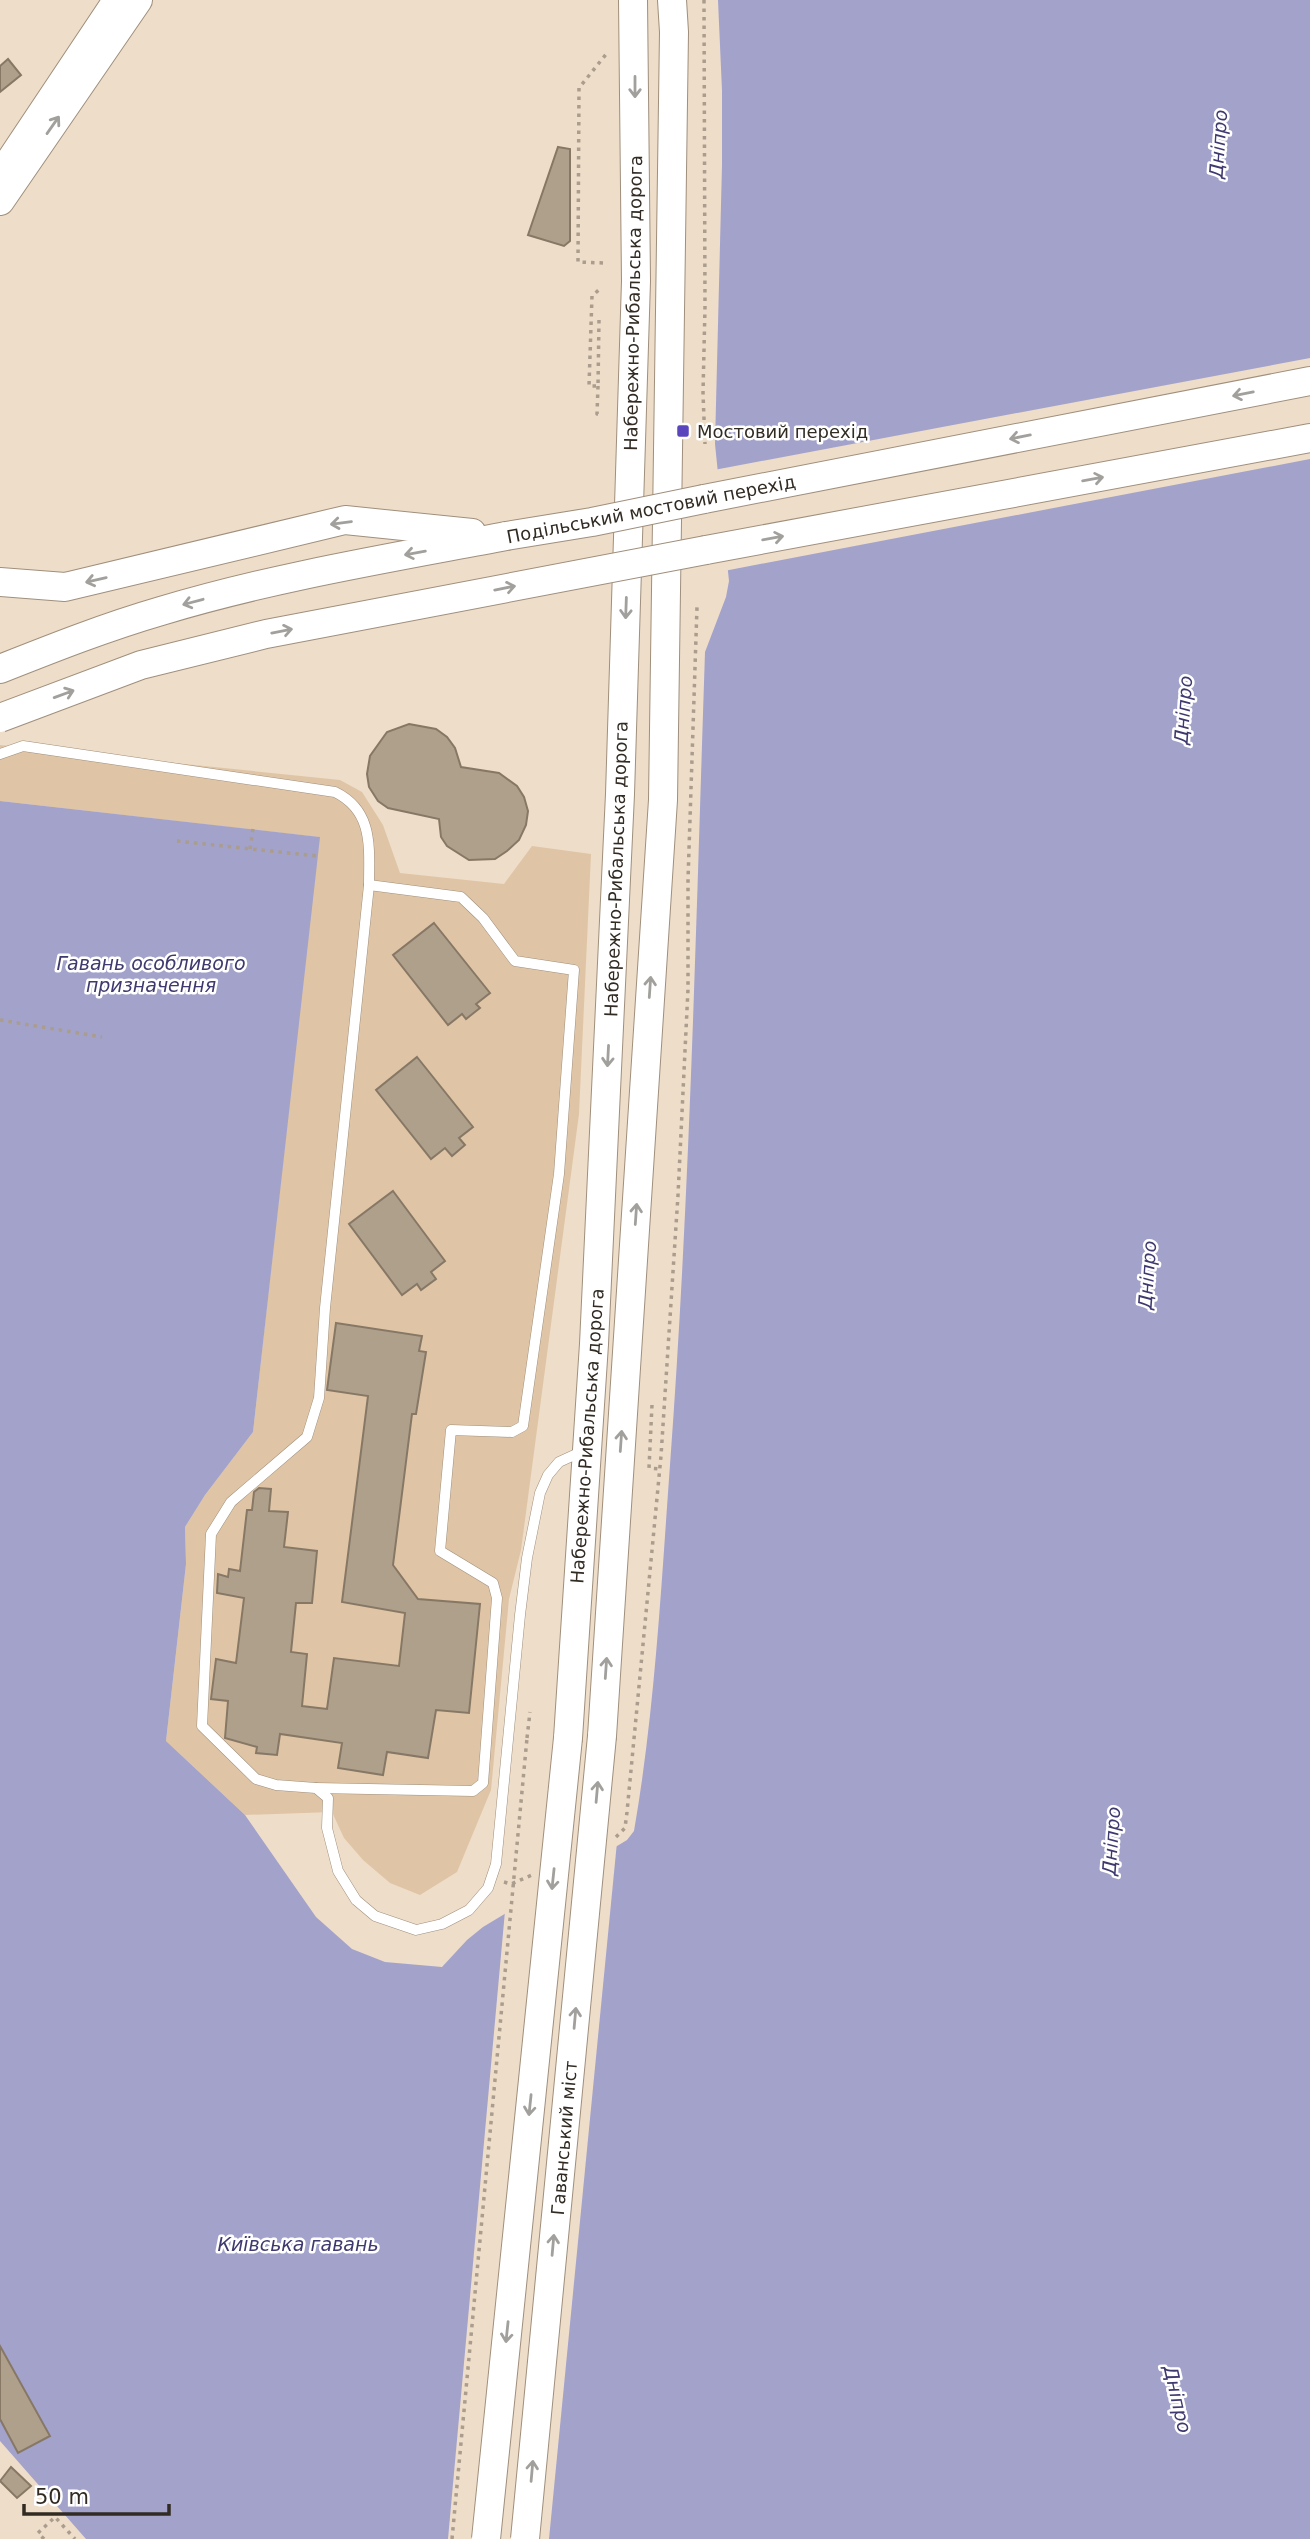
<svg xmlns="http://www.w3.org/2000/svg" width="1310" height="2539" font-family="'DejaVu Sans',sans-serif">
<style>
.green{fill:#dfc5a6}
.water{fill:#a2a2cb}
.pier{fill:#eeddc9}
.building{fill:#afa08c;stroke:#877866;stroke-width:2}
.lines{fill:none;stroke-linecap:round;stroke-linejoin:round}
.lane-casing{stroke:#9f8f7c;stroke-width:11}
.street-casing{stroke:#9f8f7c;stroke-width:21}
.secondary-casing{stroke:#9f8f7c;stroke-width:30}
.path{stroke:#aa9d8d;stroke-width:3.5;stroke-dasharray:3.5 5;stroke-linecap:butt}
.lane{stroke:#fff;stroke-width:10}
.street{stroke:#fff;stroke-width:19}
.secondary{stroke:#fff;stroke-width:28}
.secondary-bridge-casing{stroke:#9f8f7c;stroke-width:30;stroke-linecap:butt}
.path-bridge{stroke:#aa9d8d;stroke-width:3.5;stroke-dasharray:3.5 5;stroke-linecap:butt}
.secondary-bridge{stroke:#fff;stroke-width:28}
.oneway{stroke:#a2a09c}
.poi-dot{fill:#5b45bd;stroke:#fff;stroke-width:2.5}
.labels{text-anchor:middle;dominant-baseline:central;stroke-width:5;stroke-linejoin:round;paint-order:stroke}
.street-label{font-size:18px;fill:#312b23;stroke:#fff}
.poi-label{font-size:18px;fill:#312b23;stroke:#fff;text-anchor:start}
.water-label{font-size:19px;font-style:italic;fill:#3e396e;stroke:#fff}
</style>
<rect width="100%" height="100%" fill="#eeddc9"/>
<path class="green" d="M0,745L340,780L362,792L383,825L400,873L504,884L532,846L591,854L579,1114L521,1550L509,1599L491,1790L457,1872L420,1895L390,1883L363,1860L344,1838L332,1812L245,1815L166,1741L186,1564L185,1527L205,1495L253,1432L319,837L0,801Z"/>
<path class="water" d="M718,0H1310V2539H86L0,2441V801L320,837L253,1432L205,1495L185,1527L186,1564L166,1741L245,1815L316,1917L352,1949L385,1962L442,1967L467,1940L483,1927L627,1840L634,1831C655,1710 661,1588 670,1465C690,1194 696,923 705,652L726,597L729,581L715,444L722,165V91Z"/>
<g class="pier">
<path d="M1310,358V459L724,571L714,470Z"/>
<path d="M617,1842L549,2539H448L505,1911Z"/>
</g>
<g class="building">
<path d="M8,59L21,75L0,92V66Z"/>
<path d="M558,147L570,149V241L564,246L528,235Z"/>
<path d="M409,724L436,729L447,737L455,748L461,767L499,773L517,786L524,797L528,811L526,825L519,840L507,851L495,859L469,860L447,846L441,837L439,819L388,808L378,801L369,787L367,774L370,756L387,732Z"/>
<path d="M434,923L490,993L476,1004L480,1008L466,1019L462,1014L448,1025L393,955Z"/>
<path d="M417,1057L473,1127L459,1138L465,1145L452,1156L445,1148L431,1159L376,1090Z"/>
<path d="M393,1191L445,1261L431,1272L436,1279L421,1290L417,1284L402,1295L349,1224Z"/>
<path d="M336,1323L422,1336L419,1351L426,1352L416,1414H412L393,1565L418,1599L480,1604L469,1713L436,1710L428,1758L387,1752L383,1775L338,1768L342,1743L280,1734L277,1755L256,1753L257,1747L225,1738L228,1701L211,1699L216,1659L236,1663L244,1598L217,1593L218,1574L228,1577L229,1569L240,1571L247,1510H252L254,1492L259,1488L271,1489L269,1511L288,1512L284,1547L317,1551L312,1603H296L291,1652L307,1654L302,1706L327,1709L334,1658L399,1666L405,1613L342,1602L368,1396L327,1390Z"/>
<path d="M0,2346L50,2436L18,2453L0,2419Z"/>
<path d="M11,2467L31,2486L17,2498L0,2481Z"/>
</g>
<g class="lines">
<defs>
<g id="lane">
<path d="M0,754L23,746L335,792C374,811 369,848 369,885L325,1308L319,1398L307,1437L231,1502L211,1534L202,1726L256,1779L276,1785L316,1788L328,1798L327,1828L338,1871L356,1900L375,1916L416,1930L442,1924L469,1910L488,1888L496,1864L520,1615L527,1558L540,1493L548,1475L559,1462L583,1451"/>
<path d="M316,1788L473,1791L483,1783L497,1598L493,1583L440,1551L451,1430L512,1432L523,1426L559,1174L574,970L515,961L483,918L461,897L369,885"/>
</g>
<path id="street" d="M0,168L112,0"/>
<g id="secondary">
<path d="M0,201L138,0"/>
<path d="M704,499L1310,381"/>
<path d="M706,550L1310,438"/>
<path d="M0,582L65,587L345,520L472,533"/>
<path d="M0,669C53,648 106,627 161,611C274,577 390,558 506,536"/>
<path d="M602,1736L663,800L674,32L672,0"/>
<path d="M568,1738L594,1344L620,794L636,281L633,0"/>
</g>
</defs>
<use href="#lane" class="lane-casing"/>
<use href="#street" class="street-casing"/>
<use href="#secondary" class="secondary-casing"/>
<g class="path">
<path d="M704,0L705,307L703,393L705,444"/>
<path d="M603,263L578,262L579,88L607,53"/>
<path d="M599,320L598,386H589L592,296L602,287"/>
<path d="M598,386L597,414H602"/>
<path d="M177,841L317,856"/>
<path d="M250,849L253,829"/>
<path d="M0,1020L102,1037"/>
<path d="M652,1405L649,1468L660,1469"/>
<path d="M527,1738L530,1712"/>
<path d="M616,1837L625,1828L627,1812L661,1456L678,1195L688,989V880L697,607"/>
<path d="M504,1882L511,1884L532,1875"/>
<path d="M44,2539L38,2533L55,2517L75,2539"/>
</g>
<use href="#lane" class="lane"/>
<use href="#street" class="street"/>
<use href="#secondary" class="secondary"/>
<defs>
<g id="secondary-bridge">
<path d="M506,536L592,522L704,499"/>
<path d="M0,718L141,665L266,634L706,550"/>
<path d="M486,2539L568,1738"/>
<path d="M525,2539L602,1736"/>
</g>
</defs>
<use href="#secondary-bridge" class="secondary-bridge-casing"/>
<path class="path-bridge" d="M452,2539L527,1738"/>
<use href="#secondary-bridge" class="secondary-bridge"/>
</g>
<defs><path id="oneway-shaft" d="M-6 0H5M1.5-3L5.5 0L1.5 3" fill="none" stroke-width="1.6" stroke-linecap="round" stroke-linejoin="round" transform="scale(1.75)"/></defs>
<g class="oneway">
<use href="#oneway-shaft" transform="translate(635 87) rotate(90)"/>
<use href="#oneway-shaft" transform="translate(53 125) rotate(-55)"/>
<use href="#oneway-shaft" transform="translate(1243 394) rotate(169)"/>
<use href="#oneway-shaft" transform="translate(1020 437) rotate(169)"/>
<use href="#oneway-shaft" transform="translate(1093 479) rotate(-10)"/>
<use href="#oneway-shaft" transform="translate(341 523) rotate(173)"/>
<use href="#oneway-shaft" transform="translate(773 538) rotate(-10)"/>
<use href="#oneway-shaft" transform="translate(415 553) rotate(170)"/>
<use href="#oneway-shaft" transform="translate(96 580) rotate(167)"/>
<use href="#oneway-shaft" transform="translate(505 588) rotate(-11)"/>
<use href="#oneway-shaft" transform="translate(193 602) rotate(165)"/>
<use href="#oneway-shaft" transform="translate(626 608) rotate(92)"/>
<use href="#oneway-shaft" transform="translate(282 631) rotate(-11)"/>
<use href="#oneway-shaft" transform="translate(64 694) rotate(-20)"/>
<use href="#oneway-shaft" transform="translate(650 987) rotate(-86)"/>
<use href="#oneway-shaft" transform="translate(608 1056) rotate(93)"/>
<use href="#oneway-shaft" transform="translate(636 1214) rotate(-86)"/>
<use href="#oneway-shaft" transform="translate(621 1441) rotate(-86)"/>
<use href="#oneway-shaft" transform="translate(606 1668) rotate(-86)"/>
<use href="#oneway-shaft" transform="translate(597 1792) rotate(-85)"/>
<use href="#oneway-shaft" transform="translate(553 1879) rotate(96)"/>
<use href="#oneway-shaft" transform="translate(575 2018) rotate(-85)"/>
<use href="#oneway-shaft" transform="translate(530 2105) rotate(96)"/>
<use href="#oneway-shaft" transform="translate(553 2245) rotate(-85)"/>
<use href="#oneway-shaft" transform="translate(507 2332) rotate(96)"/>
<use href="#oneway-shaft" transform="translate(532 2471) rotate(-85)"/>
</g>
<rect class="poi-dot" x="676" y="424" width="14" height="14" rx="3.5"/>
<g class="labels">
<g class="street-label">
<text transform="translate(633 303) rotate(-89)">Набережно-Рибальська дорога</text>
<text transform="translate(651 509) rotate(-11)">Подільський мостовий перехід</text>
<text transform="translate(616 869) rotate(-88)">Набережно-Рибальська дорога</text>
<text transform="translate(587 1436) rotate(-86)">Набережно-Рибальська дорога</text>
<text transform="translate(564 2138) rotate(-85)">Гаванський міст</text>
</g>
<g class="poi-label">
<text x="697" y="431">Мостовий перехід</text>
</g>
<g class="water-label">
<text transform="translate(1218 144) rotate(-86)">Дніпро</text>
<text transform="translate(1183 710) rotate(-86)">Дніпро</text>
<text x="151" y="963">Гавань особливого<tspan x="151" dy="22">призначення</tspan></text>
<text transform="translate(1147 1275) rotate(-86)">Дніпро</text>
<text transform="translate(1111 1841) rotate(-86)">Дніпро</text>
<text x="298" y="2244">Київська гавань</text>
<text transform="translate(1178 2399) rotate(77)">Дніпро</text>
</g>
</g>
<path d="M24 2504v10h145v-10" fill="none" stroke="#312b23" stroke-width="3.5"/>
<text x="35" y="2504" font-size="21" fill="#312b23" stroke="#ffffff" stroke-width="5" paint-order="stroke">50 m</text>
</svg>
